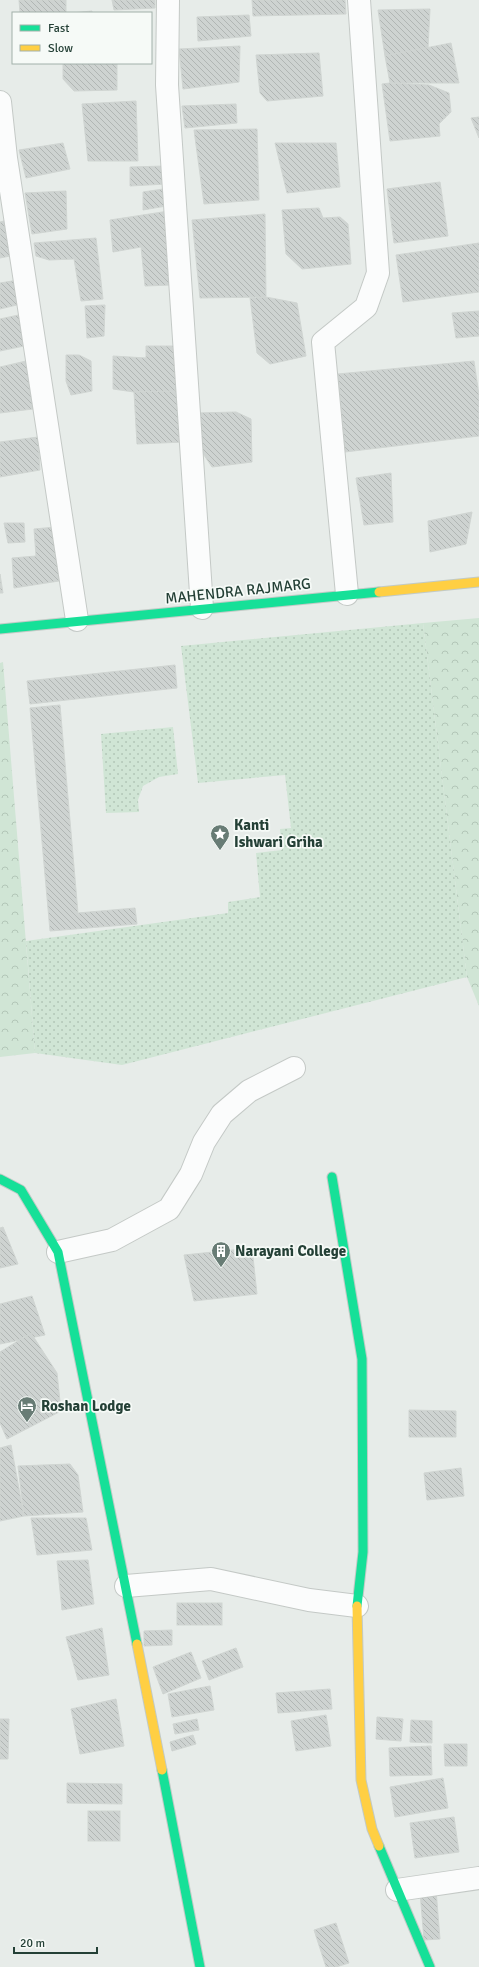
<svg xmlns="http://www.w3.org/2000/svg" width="479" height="1967" font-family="Signika,sans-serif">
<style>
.forest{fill:url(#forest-crowns)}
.garden{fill:url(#garden-dots)}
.building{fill:url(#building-back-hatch);stroke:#d0d5d2}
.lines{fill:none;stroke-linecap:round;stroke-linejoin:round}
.street-casing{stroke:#c4c9c6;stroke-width:24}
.fast-casing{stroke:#c2cac6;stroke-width:11}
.slow-casing{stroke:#c2cac6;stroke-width:11}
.street{stroke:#fbfcfc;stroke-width:22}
.fast{stroke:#16e098;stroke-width:9}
.slow{stroke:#ffcf43;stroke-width:9}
.labels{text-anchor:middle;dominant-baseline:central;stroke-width:3.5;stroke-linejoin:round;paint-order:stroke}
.street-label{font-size:15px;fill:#244036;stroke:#f6faf7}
.poi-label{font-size:15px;font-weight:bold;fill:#244036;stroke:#f6faf7;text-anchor:start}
</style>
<defs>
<pattern id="forest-crowns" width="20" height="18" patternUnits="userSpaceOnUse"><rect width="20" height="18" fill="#d0e5d5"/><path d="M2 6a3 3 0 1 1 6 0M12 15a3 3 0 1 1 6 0" fill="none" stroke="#b2c6b7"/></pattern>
<pattern id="garden-dots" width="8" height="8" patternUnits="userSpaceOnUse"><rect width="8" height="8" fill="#d0e5d5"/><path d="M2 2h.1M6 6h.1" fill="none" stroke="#b2c6b7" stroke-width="1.8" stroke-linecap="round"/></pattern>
<pattern id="building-back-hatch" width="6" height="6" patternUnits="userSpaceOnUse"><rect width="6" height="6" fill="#ced3d1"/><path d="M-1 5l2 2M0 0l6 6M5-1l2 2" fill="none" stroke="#b1b6b4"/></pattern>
</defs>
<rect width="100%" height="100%" fill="#e7ece9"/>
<g class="forest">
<path d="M479,618V1006L467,977L423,623Z"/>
<path d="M3,662L35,1053L0,1057V663Z"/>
</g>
<g class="garden">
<path d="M423,623L467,977L122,1065L35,1053L26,941L228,913V902L260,897L256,853L282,850L280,829L291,828L285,775L198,783L181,646Z"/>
<path d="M173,727L178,774L159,777L143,786L138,800L139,812L106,813L101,734Z"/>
</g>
<g class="building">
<path d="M19,0H66V13H20Z"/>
<path d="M112,0H155V8L114,10Z"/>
<path d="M252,0H345L346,14L253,16Z"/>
<path d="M430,9L428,48L385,56L378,10Z"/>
<path d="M92,11V13H72Z"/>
<path d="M249,15L251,36L198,41L197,17Z"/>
<path d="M451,43L459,83H390L385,56Z"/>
<path d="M240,46L239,82L183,89L179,49Z"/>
<path d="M319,53L323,96L267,101L260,93L256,55Z"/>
<path d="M63,63H117V90L74,91L63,79Z"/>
<path d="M390,83L429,85L449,93L451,112L439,124L440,136L390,141L382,84Z"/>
<path d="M136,101L138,161H88L82,104Z"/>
<path d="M236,104L237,123L185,128L182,106Z"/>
<path d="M479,117V138L471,118Z"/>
<path d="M257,129L259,200L204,204L194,130Z"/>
<path d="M63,143L70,169L26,178L19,150Z"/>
<path d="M275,143H336L340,187L287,193Z"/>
<path d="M165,166L166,184L130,186V167Z"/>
<path d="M440,182L448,236L394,243L387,189Z"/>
<path d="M170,188L172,205L143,210V192Z"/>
<path d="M66,191L67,229L32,234L25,193Z"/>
<path d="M319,208L323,218L340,217L348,224L351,264L302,269L286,254L282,210Z"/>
<path d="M169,211L171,285L145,286L141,247L113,252L110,220Z"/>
<path d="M265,214L266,297L200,298L192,220Z"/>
<path d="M4,221L10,256L0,258V222Z"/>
<path d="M96,238L103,299L81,301L74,259L49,260L36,256L34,243Z"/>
<path d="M479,243V292L403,302L396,255Z"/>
<path d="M18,280L21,304L0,309V283Z"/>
<path d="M266,297L297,303L306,356L270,364L257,353L250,298Z"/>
<path d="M105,305L104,336L87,338L85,306Z"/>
<path d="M479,311V336L456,338L452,313Z"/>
<path d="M23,314L24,346L0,351V319Z"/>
<path d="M146,346H179V391L134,392L113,389V356L146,358Z"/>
<path d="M66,355H79L91,361L92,391L71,395L66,381Z"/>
<path d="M26,361L33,409L0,413V367Z"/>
<path d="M474,361L479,395V436L345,452L338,374Z"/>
<path d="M179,391L184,442L137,444L134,392Z"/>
<path d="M236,412L251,419L252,462L212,467L200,449L197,413Z"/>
<path d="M38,437L40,470L0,477V442Z"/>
<path d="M391,473L393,522L364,525L356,478Z"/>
<path d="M472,512L466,544L430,552L428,521Z"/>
<path d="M4,523H24L25,542L8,543Z"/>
<path d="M56,527L59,581L14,588L12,558L36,556L34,529Z"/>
<path d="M0,574L3,593H0Z"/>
<path d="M175,665L177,688L30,704L27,681Z"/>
<path d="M60,705L78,913L135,908L137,924L50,931L30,708Z"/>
<path d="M3,1227L18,1264L0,1268V1228Z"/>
<path d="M252,1248L257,1294L194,1301L184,1255Z"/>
<path d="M32,1296L45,1335L0,1344V1304Z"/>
<path d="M31,1333L57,1373L61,1411L7,1439L0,1423V1352Z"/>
<path d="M409,1410L456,1411V1437H409Z"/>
<path d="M11,1445L24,1516L0,1521V1448Z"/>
<path d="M70,1464L78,1475L83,1512L24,1516L18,1466Z"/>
<path d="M461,1468L464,1496L427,1500L424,1473Z"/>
<path d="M31,1518H86L92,1550L37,1555Z"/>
<path d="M88,1560L94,1604L62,1610L57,1561Z"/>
<rect x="177" y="1603" width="45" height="22"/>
<path d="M102,1628L109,1675L78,1680L66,1637Z"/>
<path d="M172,1630V1645L144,1646V1631Z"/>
<path d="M236,1648L243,1667L209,1680L202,1661Z"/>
<path d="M191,1652L201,1678L163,1694L153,1667Z"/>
<path d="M210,1686L214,1710L172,1717L168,1694Z"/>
<path d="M330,1689L332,1709L278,1713L276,1693Z"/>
<path d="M116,1699L124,1746L80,1754L71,1709Z"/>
<path d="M326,1715L331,1746L296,1751L291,1721Z"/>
<path d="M377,1717L403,1719L401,1741L376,1739Z"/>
<path d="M0,1719H9L8,1759H0Z"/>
<path d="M197,1719L199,1730L175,1734L173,1724Z"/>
<path d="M411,1720L432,1721V1743L410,1742Z"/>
<path d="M193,1735L196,1744L172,1751L170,1742Z"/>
<path d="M444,1744H467V1766H445Z"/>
<path d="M431,1746L432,1775L390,1776L389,1748Z"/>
<path d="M443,1778L448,1808L395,1817L390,1787Z"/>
<path d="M67,1783L122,1784V1804L67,1803Z"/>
<rect x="88" y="1811" width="32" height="30"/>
<path d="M454,1817L459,1852L415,1858L410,1823Z"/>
<path d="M436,1890L440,1939L424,1940L420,1892Z"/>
<path d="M336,1923L349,1963L336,1967H326L314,1930Z"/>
</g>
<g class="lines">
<defs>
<g id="street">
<path d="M168,0L167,85L202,608"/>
<path d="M0,102L6,158L77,620"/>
<path d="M347,594L323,342L366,307L378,273L359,0"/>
<path d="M58,1252L112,1240L169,1209L191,1174L204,1142L222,1114L249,1091L294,1068"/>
<path d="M126,1586L211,1579L309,1600L357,1606"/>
<path d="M397,1890L479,1878"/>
</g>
<g id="fast">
<path d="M0,629L379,592"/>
<path d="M332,1177L362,1359L363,1552L357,1606"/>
<path d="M0,1179L21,1190L58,1252L137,1644"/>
<path d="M162,1770L200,1967"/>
<path d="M379,1846L430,1967"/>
</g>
<g id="slow">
<path d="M379,592L479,582"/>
<path d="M357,1606L361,1780L372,1829L379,1846"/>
<path d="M137,1644L162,1770"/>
</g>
</defs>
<use href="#street" class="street-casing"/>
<use href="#fast" class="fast-casing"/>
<use href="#slow" class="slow-casing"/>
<use href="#street" class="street"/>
<use href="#fast" class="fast"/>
<use href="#slow" class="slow"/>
</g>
<defs>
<symbol id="sight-pin" viewBox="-11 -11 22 30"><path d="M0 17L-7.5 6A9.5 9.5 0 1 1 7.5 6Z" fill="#687c75" stroke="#f6faf7"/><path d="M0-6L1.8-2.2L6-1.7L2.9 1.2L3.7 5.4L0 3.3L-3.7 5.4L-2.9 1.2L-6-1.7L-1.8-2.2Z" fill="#fff"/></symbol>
<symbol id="building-pin" viewBox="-11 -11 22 30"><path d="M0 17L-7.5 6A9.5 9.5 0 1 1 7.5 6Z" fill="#687c75" stroke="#f6faf7"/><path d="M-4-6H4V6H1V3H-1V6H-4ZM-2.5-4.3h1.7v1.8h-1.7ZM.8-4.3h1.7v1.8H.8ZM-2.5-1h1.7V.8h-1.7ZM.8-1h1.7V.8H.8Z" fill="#fff"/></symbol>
<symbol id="hotel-pin" viewBox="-11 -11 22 30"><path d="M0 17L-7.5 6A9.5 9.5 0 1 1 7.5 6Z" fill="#687c75" stroke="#f6faf7"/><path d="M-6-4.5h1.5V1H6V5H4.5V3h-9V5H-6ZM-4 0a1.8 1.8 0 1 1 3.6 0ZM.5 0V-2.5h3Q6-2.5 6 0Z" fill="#fff"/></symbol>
</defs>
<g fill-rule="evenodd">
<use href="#sight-pin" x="209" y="823" width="22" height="30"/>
<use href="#building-pin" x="210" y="1240" width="22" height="30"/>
<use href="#hotel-pin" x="16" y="1395" width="22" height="30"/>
</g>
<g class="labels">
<g class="street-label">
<text transform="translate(238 591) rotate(-6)">MAHENDRA RAJMARG</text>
</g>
<g class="poi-label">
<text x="234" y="825">Kanti<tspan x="234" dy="17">Ishwari Griha</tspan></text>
<text x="235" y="1251">Narayani College</text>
<text x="41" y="1406">Roshan Lodge</text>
</g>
</g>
<rect x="12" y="12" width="140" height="52" fill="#f6faf7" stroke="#a2b0aa"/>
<rect x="20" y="25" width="20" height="6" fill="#16e098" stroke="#a2b0aa"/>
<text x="48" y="32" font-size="12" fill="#244036">Fast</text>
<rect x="20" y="45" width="20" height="6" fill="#ffcf43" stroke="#a2b0aa"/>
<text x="48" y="52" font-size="12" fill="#244036">Slow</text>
<path d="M14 1947v6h83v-6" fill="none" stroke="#244036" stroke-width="2"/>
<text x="20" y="1947" font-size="12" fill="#244036" stroke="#f6faf7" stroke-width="3" paint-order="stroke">20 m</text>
</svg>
